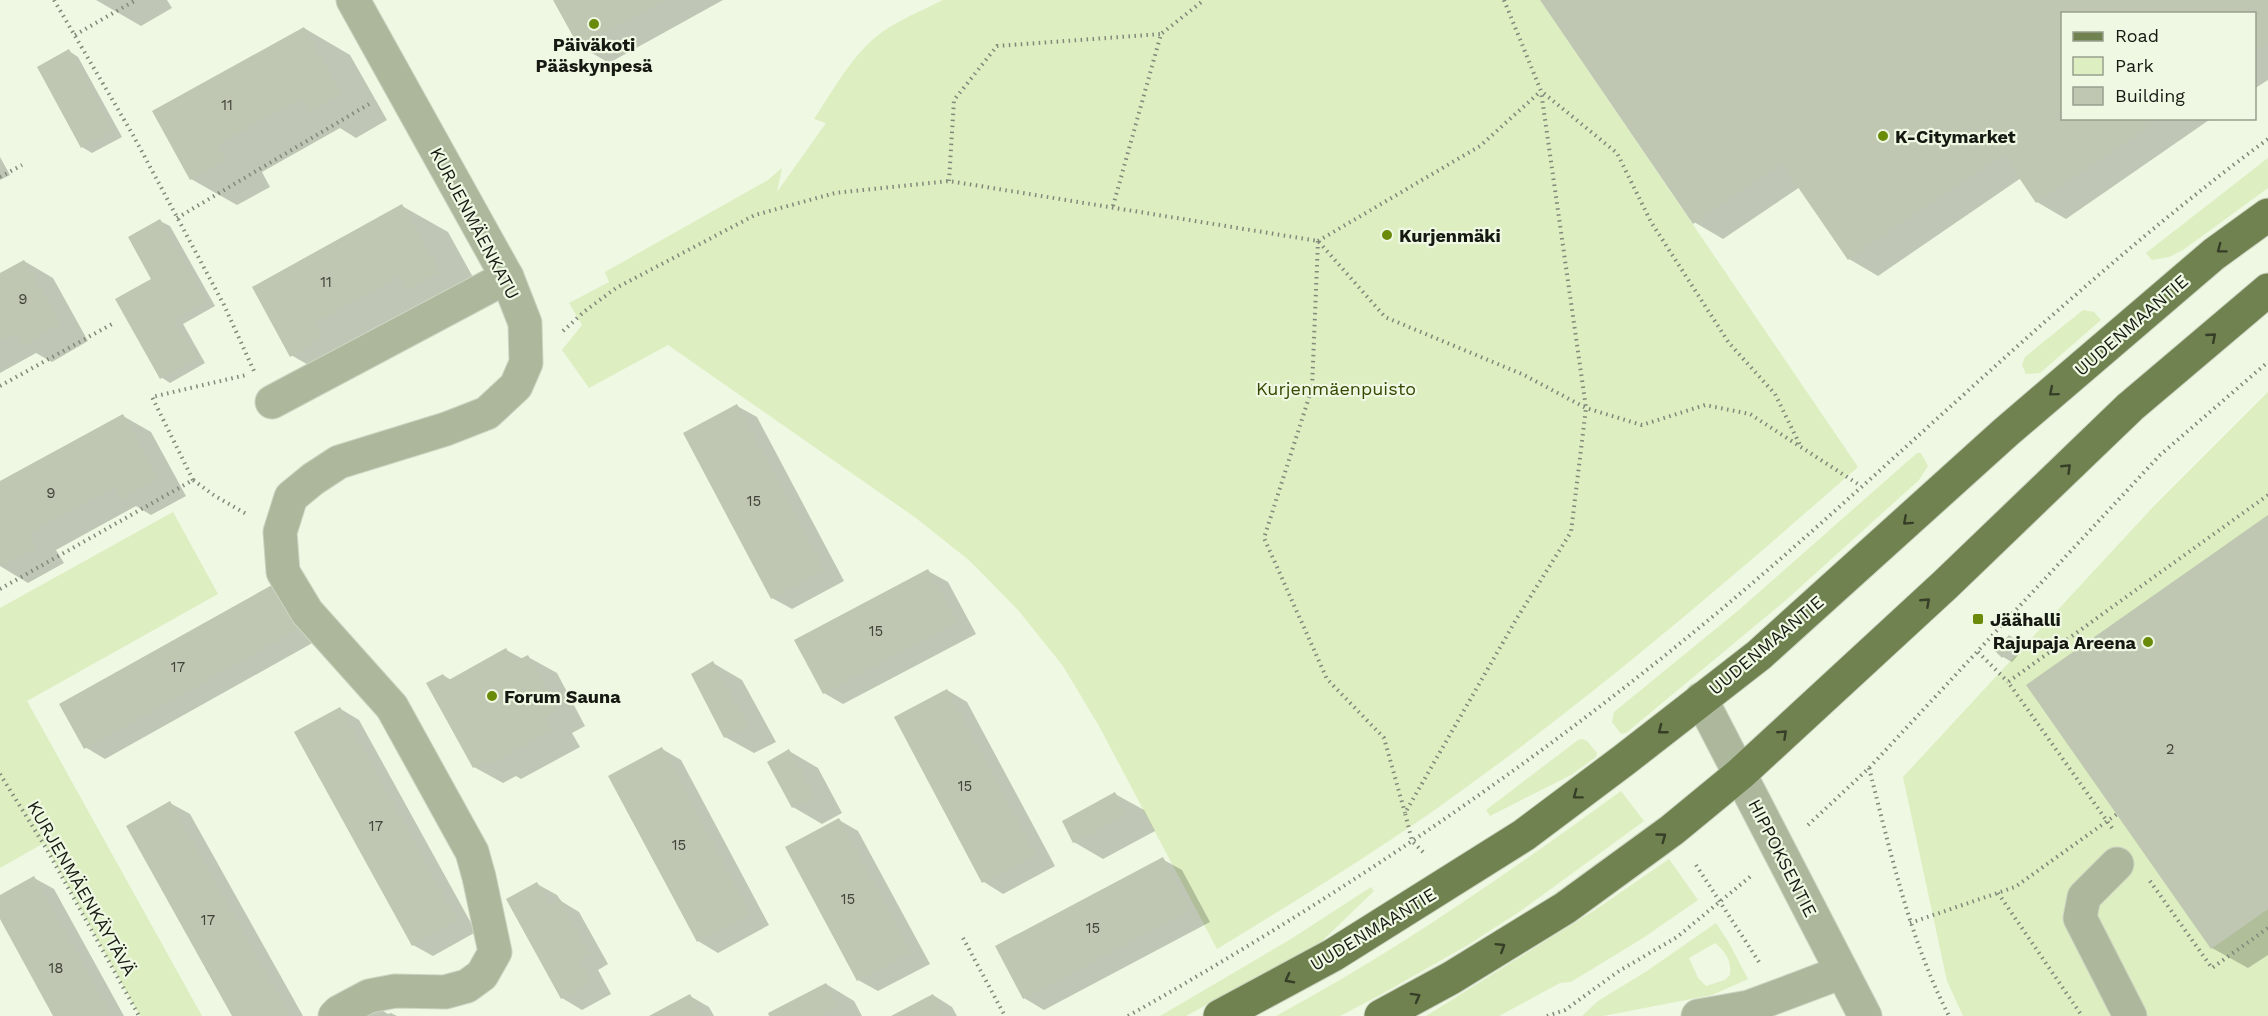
<svg xmlns="http://www.w3.org/2000/svg" width="2268" height="1016" font-family="'Work Sans',sans-serif">
<style>
.green{fill:#ddeec1;fill-rule:evenodd}
.shadow{fill:#0003}
.building{fill:#bfc7b2}
.lines{fill:none;stroke-linecap:round;stroke-linejoin:round}
.minor-casing{stroke:#ccd4c2;stroke-width:35}
.major-casing{stroke:#ccd4c2;stroke-width:35}
.path{stroke:#82887a;stroke-width:4;stroke-dasharray:1.5 4.5;stroke-linecap:butt}
.minor{stroke:#acb79b;stroke-width:33}
.major{stroke:#70824f;stroke-width:33}
.oneway{stroke:#363e27}
.poi-dot{fill:#6a8a09;stroke:#eff8e3;stroke-width:2}
.labels{text-anchor:middle;dominant-baseline:central;stroke-width:4.5;stroke-linejoin:round;paint-order:stroke}
.number-label{font-size:15px;fill:#40443a}
.poi-label{font-size:18px;font-weight:bold;fill:#161912;stroke:#eff8e3;text-anchor:start}
.street-label{font-size:18px;fill:#161912;stroke:#eff8e3}
.park-label{font-size:18px;fill:#354800;stroke:#eff8e3}
</style>
<rect width="100%" height="100%" fill="#eff8e3"/>
<g class="green">
<path d="M943,0H1540L1858,467C1729,580 1600,691 1461,791C1383,848 1300,898 1217,949L1099,726L1063,666L1018,610L970,561L916,518L668,345L589,388L562,350L582,325L569,303L609,282L605,272L768,180L782,168L777,192L826,123L814,119C833,91 850,58 877,36C896,21 921,11 943,0Z"/>
<path d="M2268,158V188L2183,250L2169,257L2152,260L2146,253Z"/>
<path d="M2083,310L2094,312L2101,320L2040,373L2026,374L2022,365L2025,357Z"/>
<path d="M2268,392V1016H1963L1947,981L1903,777L2153,507Z"/>
<path d="M1917,453H1921L1928,466L1919,480L1786,600L1626,733L1621,734L1612,722L1614,712L1740,609Z"/>
<path d="M173,512L218,594L27,701L202,1016H140L44,843L0,868V608Z"/>
<path d="M1582,739L1587,741L1597,753L1596,757L1571,775L1490,816L1486,810L1578,740Z"/>
<path d="M1621,791L1644,821L1522,910L1468,945L1380,995L1340,1016H1276C1397,951 1510,872 1621,791Z"/>
<path d="M1669,859L1698,900L1643,938L1571,982L1560,983L1499,1016H1426L1595,910Z"/>
<path d="M1371,887L1374,891L1321,942L1186,1016H1160L1291,939Z"/>
<path d="M1716,923L1729,943L1748,979L1712,995L1603,1016H1582L1598,1001L1647,971ZM1715,943C1725,951 1732,961 1730,975L1725,980L1706,986L1698,978L1689,958Z"/>
</g>
<g class="shadow">
<path d="M96,0H167L172,8L141,26Z"/>
<path d="M555,0H723L609,63L580,46Z"/>
<path d="M1541,0H2268V80L2254,89V14H2062V118H2212L2066,219L2037,202L2021,178L1878,276L1849,259L1800,187L1723,239L1694,222Z"/>
<path d="M304,28L350,55L387,120L356,138L340,128L262,172L270,187L237,205L191,179Z"/>
<path d="M69,51L78,57L122,137L92,153L82,147Z"/>
<path d="M0,157L10,175L0,180Z"/>
<path d="M402,206L448,232L485,299L338,382L291,355Z"/>
<path d="M160,221L170,226L215,306L183,324L205,363L170,383L161,377L153,279Z"/>
<path d="M24,261L53,278L88,341L52,362L36,353L0,373V275Z"/>
<path d="M737,406L757,417L844,581L792,609L772,598Z"/>
<path d="M123,416L151,432L186,496L151,515L136,506L56,550L64,563L28,583L0,566V482Z"/>
<path d="M2268,516V955L2248,968L2212,948Z"/>
<path d="M928,571L948,582L976,634L843,704L824,693Z"/>
<path d="M272,587L316,641L105,759L85,747Z"/>
<path d="M2009,637L2025,647L2012,662L2003,657Z"/>
<path d="M506,650L523,659L528,657L557,673L585,726L572,733L580,747L521,779L516,776L503,783L474,767L443,675L451,680Z"/>
<path d="M713,663L742,680L776,742L754,753L725,737Z"/>
<path d="M947,690L967,702L1055,866L1003,894L984,882Z"/>
<path d="M339,708L359,720L476,932L433,956L413,945Z"/>
<path d="M662,749L681,760L769,925L718,953L698,941Z"/>
<path d="M789,751L818,768L842,813L822,824L793,807Z"/>
<path d="M1115,794L1144,810L1155,831L1103,859L1074,842Z"/>
<path d="M170,803L190,814L303,1016H234Z"/>
<path d="M839,820L858,831L930,964L878,991L858,980Z"/>
<path d="M1162,859L1182,870L1210,922L1044,1010L1024,998Z"/>
<path d="M34,878L54,889L124,1016H55L0,916V897Z"/>
<path d="M537,884L557,895L561,901L579,912L608,964L598,970L611,994L582,1010L562,998Z"/>
<path d="M826,984L854,1001L862,1016H771Z"/>
<path d="M933,995L952,1007L957,1016H894Z"/>
<path d="M690,996L709,1007L714,1016H652Z"/>
<path d="M377,1007L388,1014L391,1013L397,1016H361Z"/>
</g>
<g class="building">
<path d="M553,0H665L579,47Z"/>
<path d="M1540,0H2268V44L2254,53V14H2062V118H2160L2036,203L2003,154L1848,260L1782,164L1693,224Z"/>
<path d="M304,27L341,94L309,112L301,98L217,145L225,160L190,180L152,111Z"/>
<path d="M69,49L113,131L81,148L37,67Z"/>
<path d="M402,204L440,272L407,290L400,276L316,323L324,338L290,357L252,287Z"/>
<path d="M160,219L206,300L174,319L197,358L160,379L115,299L151,279L128,237Z"/>
<path d="M24,260L61,324L22,346L14,333L0,341V273Z"/>
<path d="M737,404L825,570L771,599L683,433Z"/>
<path d="M123,414L158,479L121,499L114,487L29,533L36,547L0,566V481Z"/>
<path d="M2268,515V909L2211,949L2026,685Z"/>
<path d="M928,569L957,622L823,694L794,640Z"/>
<path d="M272,585L297,630L84,749L59,704Z"/>
<path d="M2009,635L2017,641L2002,658L1995,651Z"/>
<path d="M506,648L514,662L528,655L558,709L545,717L552,730L491,764L489,759L473,768L426,683L443,674L447,681Z"/>
<path d="M713,661L748,726L724,738L691,674Z"/>
<path d="M947,689L1036,855L982,883L894,717Z"/>
<path d="M340,707L457,920L412,946L294,732Z"/>
<path d="M662,747L750,914L697,942L608,776Z"/>
<path d="M789,749L814,796L792,808L767,762Z"/>
<path d="M1115,792L1127,815L1073,843L1062,821Z"/>
<path d="M170,801L289,1014L286,1016H232L126,826Z"/>
<path d="M839,818L911,952L857,981L785,847Z"/>
<path d="M1163,857L1191,910L1023,999L995,946Z"/>
<path d="M34,876L112,1016H53L0,919V895Z"/>
<path d="M537,882L550,905L560,899L589,953L579,959L592,983L561,999L506,899Z"/>
<path d="M826,983L838,1005L817,1016H769L768,1013Z"/>
<path d="M690,994L701,1016H649Z"/>
<path d="M933,994L944,1016H891Z"/>
</g>
<g class="lines">
<defs>
<g id="minor">
<path d="M272,402L507,277"/>
<path d="M1701,699L1865,1016"/>
<path d="M2117,864L2084,897L2080,918L2130,1016"/>
<path d="M335,1016L339,1012L369,996L395,991L445,992L467,986L482,975L495,952L479,877L472,852L392,707L307,612L283,572L280,532L291,497L313,479L339,462L446,429L487,413L516,386L526,363L525,323L507,277L353,0"/>
<path d="M1698,1016L1749,1007L1842,972"/>
</g>
<g id="major">
<path d="M1220,1016L1333,955L1524,835L1624,760L1759,655L2006,432L2214,254L2268,215"/>
<path d="M1381,1016L1451,978L1565,908L1672,830L1740,774L1946,584L2130,407L2268,290"/>
</g>
</defs>
<use href="#minor" class="minor-casing"/>
<use href="#major" class="major-casing"/>
<g class="path">
<path d="M54,0L133,135L224,305L254,371"/>
<path d="M1504,0L1541,91L1617,153L1651,222L1729,343L1775,394L1800,445"/>
<path d="M75,35L136,0"/>
<path d="M0,177L22,165"/>
<path d="M949,181L954,100L997,46L1161,34"/>
<path d="M1113,206L1161,34L1204,0"/>
<path d="M177,218L369,104"/>
<path d="M1318,241L1312,388L1264,538L1327,679L1384,738L1405,813"/>
<path d="M1318,241L1480,146L1541,91"/>
<path d="M563,331L585,311L616,288L755,215L835,193L949,181L1318,241L1385,317L1524,375L1586,408L1642,425L1705,405L1750,414L1861,486"/>
<path d="M0,386L112,324"/>
<path d="M193,480L152,397L246,375"/>
<path d="M0,589L193,480L215,496L248,515"/>
<path d="M1978,652L2008,682"/>
<path d="M1869,768C1891,853 1909,938 1949,1016"/>
<path d="M0,774L46,848L139,1016"/>
<path d="M1808,825L1869,768L2160,455L2268,362"/>
<path d="M2112,828L2008,682L2268,495"/>
<path d="M1423,852L1412,841L1405,813L1517,618L1571,532L1586,408L1541,91"/>
<path d="M1696,865L1761,965"/>
<path d="M2150,881L2212,968L2268,928"/>
<path d="M1998,893L2082,1016"/>
<path d="M1910,923L2015,887L2117,814"/>
<path d="M963,938L1005,1016"/>
<path d="M1128,1016C1353,889 1567,743 1763,574C1931,429 2089,271 2268,139"/>
<path d="M1547,1016L1565,1010L1619,971L1677,937L1751,876"/>
</g>
<use href="#minor" class="minor"/>
<use href="#major" class="major"/>
</g>
<defs><path id="oneway-chevron" d="M-2-3.5L2.5 0L-2 3.5" fill="none" stroke-width="1.6" stroke-linecap="round" stroke-linejoin="round" transform="scale(1.5)"/></defs>
<g class="oneway">
<use href="#oneway-chevron" transform="translate(2221 249) rotate(143)"/>
<use href="#oneway-chevron" transform="translate(2212 337) rotate(-41)"/>
<use href="#oneway-chevron" transform="translate(2053 392) rotate(140)"/>
<use href="#oneway-chevron" transform="translate(2067 468) rotate(-44)"/>
<use href="#oneway-chevron" transform="translate(1907 521) rotate(138)"/>
<use href="#oneway-chevron" transform="translate(1926 602) rotate(-43)"/>
<use href="#oneway-chevron" transform="translate(1662 730) rotate(142)"/>
<use href="#oneway-chevron" transform="translate(1783 734) rotate(-43)"/>
<use href="#oneway-chevron" transform="translate(1577 795) rotate(143)"/>
<use href="#oneway-chevron" transform="translate(1662 837) rotate(-36)"/>
<use href="#oneway-chevron" transform="translate(1501 947) rotate(-32)"/>
<use href="#oneway-chevron" transform="translate(1289 979) rotate(152)"/>
<use href="#oneway-chevron" transform="translate(1416 997) rotate(-29)"/>
</g>
<g class="poi-dot">
<circle cx="594" cy="24" r="6"/>
<circle cx="1883" cy="136" r="6"/>
<circle cx="1387" cy="235" r="6"/>
<rect x="1972" y="613" width="12" height="12" rx="3"/>
<circle cx="2148" cy="642" r="6"/>
<circle cx="492" cy="696" r="6"/>
</g>
<g class="labels">
<g class="number-label">
<text x="227" y="105">11</text>
<text x="326" y="282">11</text>
<text x="23" y="299">9</text>
<text x="51" y="493">9</text>
<text x="754" y="501">15</text>
<text x="876" y="631">15</text>
<text x="178" y="667">17</text>
<text x="2170" y="749">2</text>
<text x="965" y="786">15</text>
<text x="376" y="826">17</text>
<text x="679" y="845">15</text>
<text x="848" y="899">15</text>
<text x="208" y="920">17</text>
<text x="1093" y="928">15</text>
<text x="56" y="968">18</text>
</g>
<g class="poi-label">
<text x="594" y="44" text-anchor="middle">Päiväkoti<tspan x="594" dy="21">Pääskynpesä</tspan></text>
<text x="1895" y="136">K-Citymarket</text>
<text x="1399" y="235">Kurjenmäki</text>
<text x="1990" y="619">Jäähalli</text>
<text x="2136" y="642" text-anchor="end">Rajupaja Areena</text>
<text x="504" y="696">Forum Sauna</text>
</g>
<g class="street-label">
<text transform="translate(475 223) rotate(62)">KURJENMÄENKATU</text>
<text transform="translate(2131 325) rotate(-41)">UUDENMAANTIE</text>
<text transform="translate(1766 645) rotate(-40)">UUDENMAANTIE</text>
<text transform="translate(1783 858) rotate(63)">HIPPOKSENTIE</text>
<text transform="translate(82 888) rotate(60)">KURJENMÄENKÄYTÄVÄ</text>
<text transform="translate(1373 929) rotate(-31)">UUDENMAANTIE</text>
</g>
<g class="park-label">
<text x="1336" y="388">Kurjenmäenpuisto</text>
</g>
</g>
<rect x="2061" y="12" width="195" height="108" fill="#eff8e3" stroke="#989f8f" stroke-width="1.5"/>
<rect x="2073" y="32" width="30" height="9" fill="#70824f" stroke="#989f8f" stroke-width="1.5"/>
<text x="2115" y="42" font-size="18" fill="#161912">Road</text>
<rect x="2073" y="57" width="30" height="18" fill="#ddeec1" stroke="#989f8f" stroke-width="1.5"/>
<text x="2115" y="72" font-size="18" fill="#161912">Park</text>
<rect x="2073" y="87" width="30" height="18" fill="#bfc7b2" stroke="#989f8f" stroke-width="1.5"/>
<text x="2115" y="102" font-size="18" fill="#161912">Building</text>
</svg>
